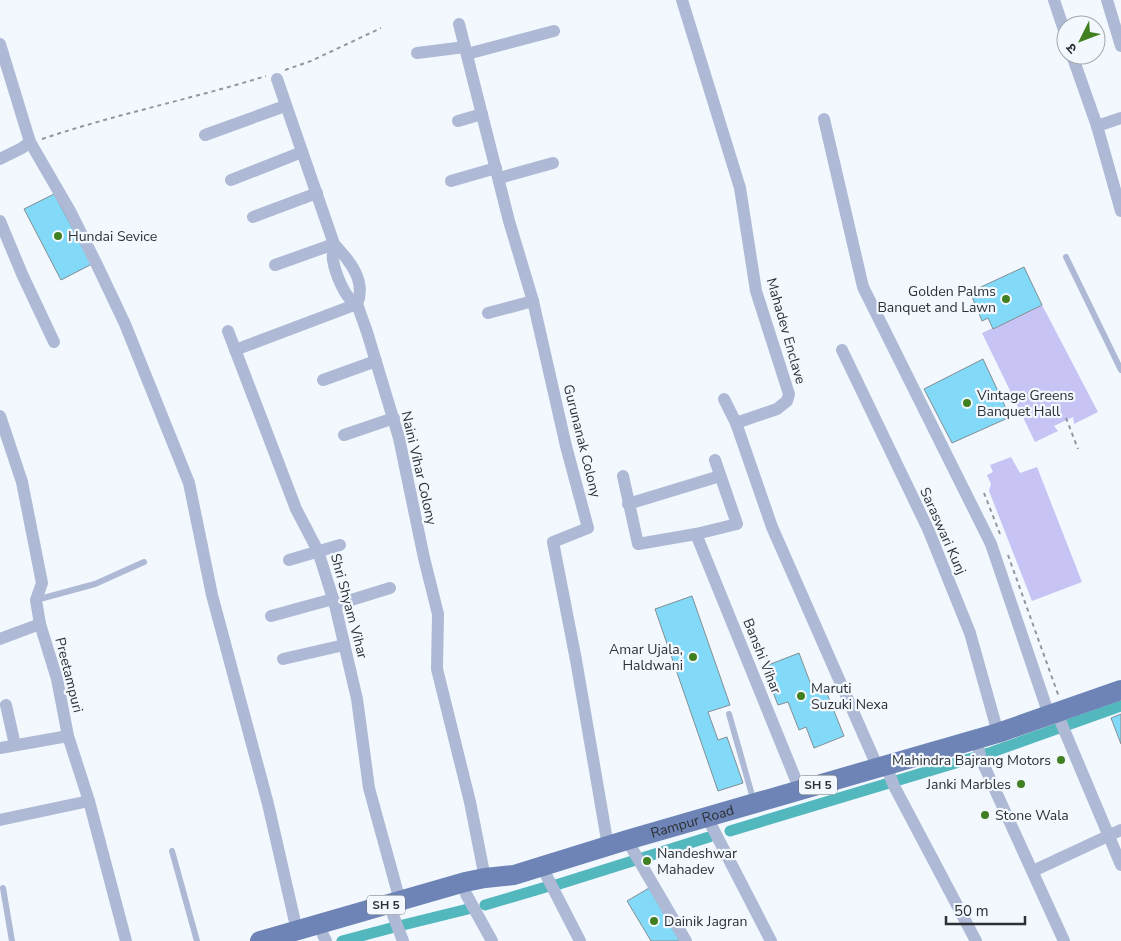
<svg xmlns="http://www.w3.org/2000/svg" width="1121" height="941" font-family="'Nunito Sans','Noto Sans Devanagari',sans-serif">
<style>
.green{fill:#c7c4f5}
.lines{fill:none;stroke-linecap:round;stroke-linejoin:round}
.canal{stroke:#53b7be;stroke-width:11}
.building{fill:#83d9f8;stroke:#828f94}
.path{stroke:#92979c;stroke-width:2;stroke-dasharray:4 4;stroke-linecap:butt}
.lane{stroke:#adb9d5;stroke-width:6}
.street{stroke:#adb9d5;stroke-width:12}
.primary{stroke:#6e84b6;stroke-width:20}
.poi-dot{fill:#408020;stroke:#f2f8fe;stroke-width:2}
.labels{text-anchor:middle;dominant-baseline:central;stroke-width:4.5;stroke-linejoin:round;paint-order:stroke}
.shield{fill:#f2f8fe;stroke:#686d71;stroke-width:1}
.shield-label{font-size:12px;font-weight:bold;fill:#2d3135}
.poi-label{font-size:14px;fill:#2d3135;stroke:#f2f8fe;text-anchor:start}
.street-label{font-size:14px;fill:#2d3135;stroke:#f2f8fe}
</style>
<rect width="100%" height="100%" fill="#f2f8fe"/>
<g class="green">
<path d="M1042,305L1098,412L1074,424L1073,417L1054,426L1058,431L1035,442L982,333Z"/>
<path d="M1011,457L1020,473L1037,467L1082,582L1032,601L989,491L991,484L987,475L993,472L990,465Z"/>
</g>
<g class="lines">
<g class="canal">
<path d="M730,831L992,752L1121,706"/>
<path d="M556,885L709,837"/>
<path d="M485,905L546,887"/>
<path d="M403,925L472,908"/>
<path d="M342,941L391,928"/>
</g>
</g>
<g class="building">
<path d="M54,194L92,264L61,280L24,209Z"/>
<path d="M1024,267L1042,305L993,329L988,318L982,321L970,292Z"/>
<path d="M983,359L1010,417L952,443L924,389Z"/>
<path d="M692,596L730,705L708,712L718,740L727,737L743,783L718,791L655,609Z"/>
<path d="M799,653L813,690L824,686L844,736L814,748L806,727L799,730L788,702L778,705L763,667Z"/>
<path d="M1121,714V744L1111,718Z"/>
<path d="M649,888L680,941H651L627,901Z"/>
</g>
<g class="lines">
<g class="path">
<path d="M285,70L311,61L381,28"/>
<path d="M42,139C116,114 192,99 266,76"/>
<path d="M1066,418L1078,449"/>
<path d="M984,493L1000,534"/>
<path d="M1008,555L1059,697"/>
</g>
<g class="lane">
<path d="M1066,257L1121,370"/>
<path d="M36,600L95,584L144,562"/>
<path d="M729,714L754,802"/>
<path d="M172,851L197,941"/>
<path d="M3,888L12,941"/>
</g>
<g class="street">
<path d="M682,0L740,188L756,291L789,394L787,401L777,409L736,423L772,527L878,768"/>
<path d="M1054,0L1066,36"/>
<path d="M1107,0L1121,46"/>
<path d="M459,24L509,221L533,301L566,446L588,528L553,542L576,660L608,846"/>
<path d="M0,44L30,142L70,211L97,265L125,324L189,483L212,595L268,804L297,931"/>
<path d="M417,53L465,47"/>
<path d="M467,54L554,31"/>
<path d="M1072,55L1097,126L1121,211"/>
<path d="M277,79L334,244C334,249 332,254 333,260C335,272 345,300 357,304L367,332L399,438L424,558L438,614L437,669L470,802L485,878"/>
<path d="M824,119L863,287L991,544L1049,715"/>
<path d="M458,121L482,114"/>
<path d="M1097,126L1121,118"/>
<path d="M205,135L285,106"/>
<path d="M0,159L22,148L30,142"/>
<path d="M499,178L553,163"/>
<path d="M231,180L302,152"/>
<path d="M451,181L496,168"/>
<path d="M253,217L317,193"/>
<path d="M0,221L22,274L54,342"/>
<path d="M488,313L533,301"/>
<path d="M228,331L296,509L318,551L335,605L357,699L369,788L400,901"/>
<path d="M235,350L357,304C367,281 349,260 334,244L275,265"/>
<path d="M842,350L928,529L970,633L998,733"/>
<path d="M323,380L376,361"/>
<path d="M724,399L736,423"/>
<path d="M0,416L22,482L42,583L36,600L40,624L57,679L68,736L89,801L126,941"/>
<path d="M344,435L394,418"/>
<path d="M623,476L638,544L696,534L737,524L715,460"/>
<path d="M628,504L720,476"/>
<path d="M696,534L800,790"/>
<path d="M289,560L340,545"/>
<path d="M335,605L390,588"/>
<path d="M271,616L333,599"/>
<path d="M0,639L40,624"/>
<path d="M283,659L344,645"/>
<path d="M6,705L15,745"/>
<path d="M1057,713L1121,865"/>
<path d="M976,739L981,759L1064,941"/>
<path d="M0,748L68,736"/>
<path d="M886,766L894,786L976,941"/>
<path d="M707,817L771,941"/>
<path d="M0,820L89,801"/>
<path d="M627,840L686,941"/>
<path d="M542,867L580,941"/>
<path d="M1033,871L1121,830"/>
<path d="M466,894L492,941"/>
<path d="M393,915L403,941"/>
<path d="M323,935L326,941"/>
</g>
<path class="primary" id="s1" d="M260,941L465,882L485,878L514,875L627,840L998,733L1121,690"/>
</g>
<g class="poi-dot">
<circle cx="58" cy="236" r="5"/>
<circle cx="1006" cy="299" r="5"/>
<circle cx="967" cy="403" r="5"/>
<circle cx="693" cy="657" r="5"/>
<circle cx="801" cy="696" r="5"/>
<circle cx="1061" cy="760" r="5"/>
<circle cx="1021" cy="784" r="5"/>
<circle cx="985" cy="815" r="5"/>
<circle cx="647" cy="861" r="5"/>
<circle cx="654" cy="921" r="5"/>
</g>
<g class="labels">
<g class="shield">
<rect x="799" y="775.5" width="38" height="19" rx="4"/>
<rect x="367" y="895.5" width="38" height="19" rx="4"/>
</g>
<g class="shield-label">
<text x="818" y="785">SH 5</text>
<text x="386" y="905">SH 5</text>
</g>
<g class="poi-label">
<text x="68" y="236">Hundai Sevice</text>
<text x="996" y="291" text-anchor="end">Golden Palms<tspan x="996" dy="16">Banquet and Lawn</tspan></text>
<text x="977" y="395">Vintage Greens<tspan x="977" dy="16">Banquet Hall</tspan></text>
<text x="683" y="649" text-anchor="end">Amar Ujala,<tspan x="683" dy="16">Haldwani</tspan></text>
<text x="811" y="688">Maruti<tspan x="811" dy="16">Suzuki Nexa</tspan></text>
<text x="1051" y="760" text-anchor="end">Mahindra Bajrang Motors</text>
<text x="1011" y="784" text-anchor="end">Janki Marbles</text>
<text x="995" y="815">Stone Wala</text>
<text x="657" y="853">Nandeshwar<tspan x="657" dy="16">Mahadev</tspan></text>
<text x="664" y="921">Dainik Jagran</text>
</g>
<g class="street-label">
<text transform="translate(786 331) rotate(74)">Mahadev Enclave</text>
<text transform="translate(582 441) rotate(76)">Gurunanak Colony</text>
<text transform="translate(419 468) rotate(77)">Naini Vihar Colony</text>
<text transform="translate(943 531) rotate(66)">Saraswari Kunj</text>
<text transform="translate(349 606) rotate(75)">Shri Shyam Vihar</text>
<text transform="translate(762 656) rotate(68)">Banshi Vihar</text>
<text transform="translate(69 675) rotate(76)">Preetampuri</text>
<text stroke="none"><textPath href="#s1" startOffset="449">Rampur Road</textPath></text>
</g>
</g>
<g transform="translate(1081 40) rotate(228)"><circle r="24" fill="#f2f8fe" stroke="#a3a8ae"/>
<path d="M0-4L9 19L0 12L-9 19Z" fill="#408020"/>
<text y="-8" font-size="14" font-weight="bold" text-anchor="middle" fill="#2d3135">उ</text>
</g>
<path d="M946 916v8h79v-8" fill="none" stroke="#2d3135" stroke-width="2.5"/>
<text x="954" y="916" font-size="15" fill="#2d3135" stroke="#f2f8fe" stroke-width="4" paint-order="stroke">50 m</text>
</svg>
